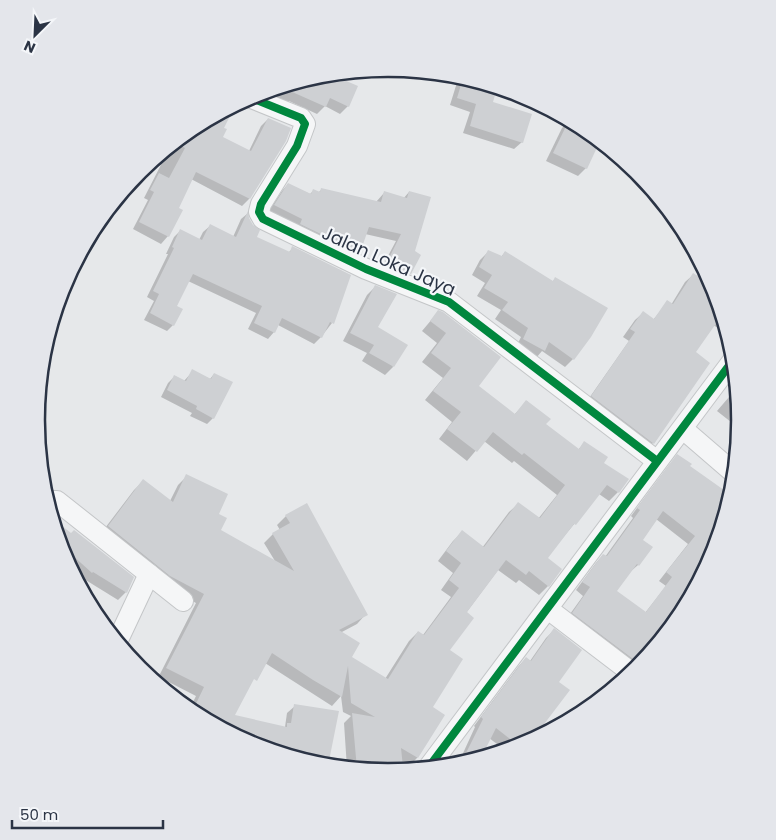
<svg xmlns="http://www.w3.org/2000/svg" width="776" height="840" font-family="Poppins,sans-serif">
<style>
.shadow{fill:#0003;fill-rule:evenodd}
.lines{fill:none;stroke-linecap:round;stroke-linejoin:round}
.stream{stroke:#b4c4d5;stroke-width:6}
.building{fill:#ced0d3;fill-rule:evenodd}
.minor-casing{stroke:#c4c6c8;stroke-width:22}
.minor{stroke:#f5f6f7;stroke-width:20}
.cycleway-casing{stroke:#f4f6f9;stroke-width:11}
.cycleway{stroke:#00873e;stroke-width:8}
.labels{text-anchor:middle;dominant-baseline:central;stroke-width:4.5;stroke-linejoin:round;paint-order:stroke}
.street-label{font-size:18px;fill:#2b3445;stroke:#f4f6f9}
.rim{fill:none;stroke:#2b3445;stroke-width:2.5}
</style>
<rect width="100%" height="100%" fill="#e6e8ea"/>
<g class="shadow">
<path d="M329,74L356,87L348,106L340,114L325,106L317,114L289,101L282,108L259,93L320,75Z"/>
<path d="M459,76L496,87L491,102L522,142L514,149L463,133L470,112L450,105Z"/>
<path d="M268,119L249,199L242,206L191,179L177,208L168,236L161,244L133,229L148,200L144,198L166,155L162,153L193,127L222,128L221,137L249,151L261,126Z"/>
<path d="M570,120L584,128L599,140L586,168L578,176L546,161L562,128Z"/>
<path d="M288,184L310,194L313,191L318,193L322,189L376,202L384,193L403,199L409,192L410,273L403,280L380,271L396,241L365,234L359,252L352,259L268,212L282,191Z"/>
<path d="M247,214L255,237L288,253L293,248L332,323L321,337L314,344L278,325L274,332L268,339L248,329L256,313L188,281L176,307L173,325L167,331L144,320L154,301L147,297L168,254H166L174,237L180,231L199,240L203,232L210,226L233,237L241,219Z"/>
<path d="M488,252L501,257L505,252L552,282L555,279L573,359L565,367L542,351L536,358L516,347L521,337L495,319L501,310L477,296L485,283L472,275L480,260Z"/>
<path d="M703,266L713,286L728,334L713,325L694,352L653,443L645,450L585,404L629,341L623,337L635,320L643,313L653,320L668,302L671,305L685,282L693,275L697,277Z"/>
<path d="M375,287L377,328L393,367L385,375L362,361L367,353L343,341L367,295Z"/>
<path d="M438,312L477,386L514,415L527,401L545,424L578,450L584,443L602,463L618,492L609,501L599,494L546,558L548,586L539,595L519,580L516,583L498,570L466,613L448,651L431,708L444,715L417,758L408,767L401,762V766L397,771L388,772L347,768L344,723L351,716L343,712L341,696L332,706L265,663L255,672L226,730L192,712L189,710L196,696L157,676L154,681L139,669L132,659L160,674L196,603L161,584L99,536L134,490L143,481L170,501L178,485L187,476L217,515L219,530L275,561L264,543L273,534L280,530L277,525L286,516L366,614L357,624L340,633L350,657L385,679L409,641L418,632L423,635L451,597L441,590L453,573L438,561L453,541L462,532L482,548L509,512L518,504L538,519L557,495L514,461L512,463L484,441L467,461L439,439L452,422L425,400L443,378L422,362L437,343L422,331Z"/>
<path d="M193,371L210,379L214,374L213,418L207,424L190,416L192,413L161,397L168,383L175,376L184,381Z"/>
<path d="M735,390L737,392L740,420L738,440L730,434L736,426L717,411Z"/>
<path d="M670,464L688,467L731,497L713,555L680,616L637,669L565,621L583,596L576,590L596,563L603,555L605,557L633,518L631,516ZM656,519L688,544L659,581L666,586L645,613L615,591L630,572L638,565L641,540Z"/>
<path d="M53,521L133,578L126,592L118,600L84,579L69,567L63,554Z"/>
<path d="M554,630L557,682L568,690L530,741L505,750L489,738L480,758L462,763L459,762L475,727L474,726L518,667L526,658L530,661L546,638Z"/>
<path d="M295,706L326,766L285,727L287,713Z"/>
</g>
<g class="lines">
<path class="stream" d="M344,767V763"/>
</g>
<g class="building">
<path d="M330,74L358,86L349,107L330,98L326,107L281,87L320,75Z"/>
<path d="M463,78L497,88L493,102L532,114L523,143L470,126L476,104L457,98Z"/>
<path d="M236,104L224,128L227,129L223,137L251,151L268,118L291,128L286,141L250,199L196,172L179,208L183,210L169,237L139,222L154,192L150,190L159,173L169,178L185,148L174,142L193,127Z"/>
<path d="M569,120L584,128L600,141L587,169L553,153Z"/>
<path d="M288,183L311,194L313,189L320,192L321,188L381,202L384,191L407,198L409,191L431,197L415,251L421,255L411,274L386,264L401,234L369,227L360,253L300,224L302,219L274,205Z"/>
<path d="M248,211L249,218L253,225L260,230L257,237L290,252L292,246L351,275L334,324L330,322L322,338L282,318L275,333L254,323L262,306L193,274L177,306L183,309L174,326L150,313L159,294L153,291L174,248L172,247L180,229L202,240L210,224L236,237Z"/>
<path d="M488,250L502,256L505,251L553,281L555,277L608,308L591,337L574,360L549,342L545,351L523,339L528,328L502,310L508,302L484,288L492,275L479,267Z"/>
<path d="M693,273L713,286L722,315L696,352L710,363L654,444L591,396L635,332L630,329L643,311L654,319L667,300L673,304Z"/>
<path d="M375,285L397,294L378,327L408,345L394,367L369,353L374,345L350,333Z"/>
<path d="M438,310L443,312L501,357L479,386L515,414L526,400L551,419L546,424L579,449L584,441L608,457L604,463L629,479L619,493L607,485L576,525L574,524L548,558L562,569L549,587L529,571L526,575L506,560L467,612L474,618L450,650L463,659L433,707L445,715L418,758L401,748L403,767L366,770L357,769L352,713L375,717L351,703L348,666L342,697L313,680L272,653L257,681L254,679L235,715L287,727V723H291L294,704L339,711L328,766L319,765L253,745L192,712L204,687L166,668L204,594L170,576L108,526L143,479L173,502L186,474L228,494L219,514L227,518L221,530L294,571L272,533L290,523L285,515L307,503L368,615L339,630L360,643L352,657L388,679L418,631L424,635L459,588L449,580L461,563L446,551L462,530L484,547L518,502L540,518L565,485L524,453L522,455L493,432L477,452L447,429L461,412L433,391L451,368L431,353L446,333L430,321Z"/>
<path d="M192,369L211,379L214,373L233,382L214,419L196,409L197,406L167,390L174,375L186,381Z"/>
<path d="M677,454L692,464L690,466L731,495L723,521L711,540L716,543L713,555L702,575L672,612L679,617L642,662L639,659L637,662L572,613L590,587L582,582L603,554L607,556L640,510L637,508ZM663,511L695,536L666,572L672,577L646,612L617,591L637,564L639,566L653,547L643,540Z"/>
<path d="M52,518L71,533L74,530L134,577L127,593L93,572L92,573L60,544Z"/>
<path d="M554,628L582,650L559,682L570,690L532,740L519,746L496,728L481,758L477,759L466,753L483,719L481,717L526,657L531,661Z"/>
</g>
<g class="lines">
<defs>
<g id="minor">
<path d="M249,97L301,118L305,124L297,146L261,204L259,212L263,219L366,269L449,302L657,461"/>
<path d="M683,429L734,473"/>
<path d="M47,501H57L183,601"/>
<path d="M548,609L632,673"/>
<path d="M117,642L149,574"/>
<path d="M428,768L734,359"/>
</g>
</defs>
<use href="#minor" class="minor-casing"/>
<use href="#minor" class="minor"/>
<defs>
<g id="cycleway">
<path d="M249,97L301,118L305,124L297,146L261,204L259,212L263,219L366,269L449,302L657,461"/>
<path d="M428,768L734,359"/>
</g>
</defs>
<use href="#cycleway" class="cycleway-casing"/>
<use href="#cycleway" class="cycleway"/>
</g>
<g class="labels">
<g class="street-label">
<text transform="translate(389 261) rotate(24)">Jalan Loka Jaya</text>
</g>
</g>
<path d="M0 0H776V840H0ZM45 420a343 343 0 1 1 686 0a343 343 0 1 1-686 0Z" fill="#e4e6eb" fill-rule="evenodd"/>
<path class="rim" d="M45 420a343 343 0 1 1 686 0a343 343 0 1 1-686 0Z"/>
<g transform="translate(35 35) rotate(204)" stroke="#f4f6f9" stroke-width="4" paint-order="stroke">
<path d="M0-4L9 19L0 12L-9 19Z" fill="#2b3445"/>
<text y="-8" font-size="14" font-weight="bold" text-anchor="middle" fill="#2b3445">N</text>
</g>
<path d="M12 820v8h151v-8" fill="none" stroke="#2b3445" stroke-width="2.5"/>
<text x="20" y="820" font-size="15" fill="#2b3445" stroke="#f4f6f9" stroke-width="4" paint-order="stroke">50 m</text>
</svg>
